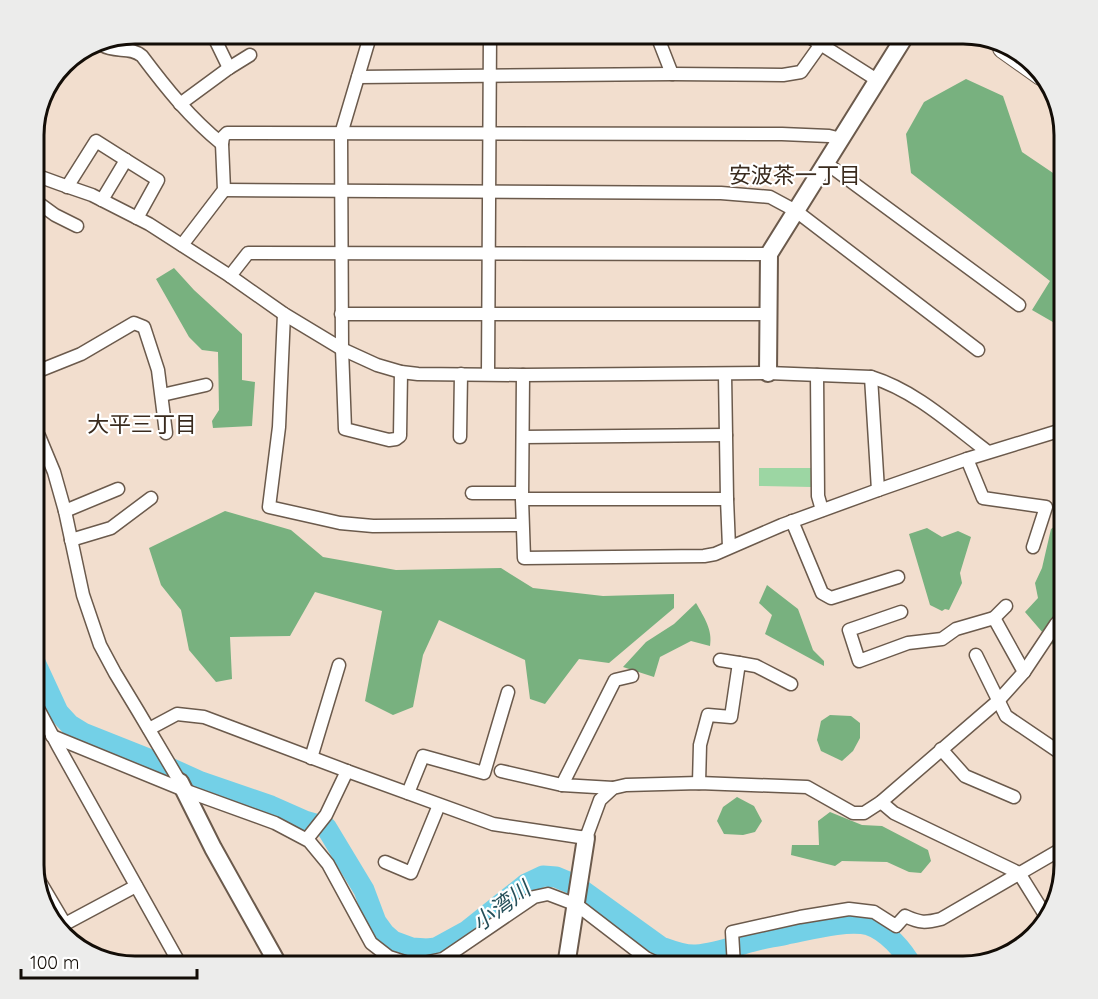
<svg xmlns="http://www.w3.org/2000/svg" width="1098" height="999" font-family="Quicksand,'Noto Sans JP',sans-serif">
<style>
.green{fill:#9cd6a3}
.forest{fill:#78b17f}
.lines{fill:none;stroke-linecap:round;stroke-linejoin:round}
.river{stroke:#73d0e7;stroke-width:21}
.minor-casing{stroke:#6b5a4c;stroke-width:15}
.tertiary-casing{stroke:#6b5a4c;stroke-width:20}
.primary-casing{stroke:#6b5a4c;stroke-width:22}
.minor{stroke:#fff;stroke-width:12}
.tertiary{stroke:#fff;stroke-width:16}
.primary{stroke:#fff;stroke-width:20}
.labels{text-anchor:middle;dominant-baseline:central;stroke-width:4.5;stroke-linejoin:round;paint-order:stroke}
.neighbourhood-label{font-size:22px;fill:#3a2b1e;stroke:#fff}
.water-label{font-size:22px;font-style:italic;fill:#254f59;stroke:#fff}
.rim{fill:none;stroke:#130d07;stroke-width:3}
</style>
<rect width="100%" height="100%" fill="#f2dece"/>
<path class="green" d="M759,468H811V487L759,486Z"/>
<g class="forest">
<path d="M966,79L1003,96L1022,152L1056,175H1065V329L1032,310L1050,281L911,173L906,134L924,102Z"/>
<path d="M174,268L194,290L242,334V380L255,382L252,426L213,428L212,421L219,410L218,352L202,350L189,337L156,279Z"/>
<path d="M225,511L291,530L323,557L396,570L501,568L533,588L603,596L674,594V608L609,663L579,659L545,704L530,699L525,660L439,620L423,655L413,707L393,715L365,701L382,611L315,592L290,636L230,637L232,679L216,682L189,650L181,610L161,585L149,548Z"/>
<path d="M1065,519V669L1056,661L1055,647L1025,612L1038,598L1035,583L1042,568L1051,529Z"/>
<path d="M927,528L942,537L958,531L971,537L960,573L962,583L949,610L945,609L942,611L930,605L909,534Z"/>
<path d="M767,585L798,609L813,650L824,661V666L765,634L772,615L759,603Z"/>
<path d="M696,603C704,617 713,630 710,646L691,641L660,657L654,677L623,667L646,642L674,624Z"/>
<path d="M830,715L851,716L860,723V738L853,751L842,761L821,751L817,740L821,721Z"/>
<path d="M737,797L754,806L762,821L755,832L743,835L724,834L717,821L723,807Z"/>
<path d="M830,812L862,825L882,826L928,850L931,861L921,873L909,872L887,862L842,861L835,866L791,855L792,845H819L818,821Z"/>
</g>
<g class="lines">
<path class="river" d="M33,658L58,712L70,725L83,733L161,764L201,782L271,806L305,821L326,827L364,890L376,922L384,933L393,941L412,948L427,949L436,948L467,931L526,884L543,876L556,877L575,885L661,947C672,951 684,956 696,955C715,954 733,947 750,942C762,938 775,937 787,934C808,930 848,919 869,925C887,931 903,950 912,966"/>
<defs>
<g id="minor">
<path d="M212,33L229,68"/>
<path d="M371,33L341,134L342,349L345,429L389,440L396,439L400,436L401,372"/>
<path d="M656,33L672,74"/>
<path d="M803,33L877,80"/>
<path d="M102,45C115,53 130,46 142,56C166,88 190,118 222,144"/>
<path d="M358,77L672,74L783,75L801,72L821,44"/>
<path d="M180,104L229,68L250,55"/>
<path d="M826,163L1019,305"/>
<path d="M33,172L38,176L60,184L92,195L149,224L230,276L284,314L342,349L377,365L401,372L418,374L523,375L768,373L871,377C916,391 952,425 988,452"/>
<path d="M67,187L96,141L126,160"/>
<path d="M224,190L721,193L770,197L796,211L978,350"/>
<path d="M33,199L55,215L77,226"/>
<path d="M102,200L126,160L158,180L137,218"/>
<path d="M182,245L224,190L222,144L223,137L227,133L782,134L829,136L841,139"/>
<path d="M230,276L248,253L769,254"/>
<path d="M284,314L279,427L269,507L340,523L373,526L522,525"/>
<path d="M341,314H768"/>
<path d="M36,372L81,354L134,323L144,327L158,370L166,433"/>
<path d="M488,374L490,33"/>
<path d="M725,374L727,499L729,547"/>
<path d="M523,375L522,499L524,558L704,556L715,554L782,525L878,490L967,459L1065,429"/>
<path d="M817,375L818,496L822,510"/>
<path d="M871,377L878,490"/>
<path d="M33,381L36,379L37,359L33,337"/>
<path d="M162,395L206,385"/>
<path d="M33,426L39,436L54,472L65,511L83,595L100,645L115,673L138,711L180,782"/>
<path d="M460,437L461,374"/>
<path d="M523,437L726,435"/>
<path d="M967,459L983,498L1046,507L1033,547"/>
<path d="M472,493H522"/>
<path d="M522,499H727"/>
<path d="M65,511L118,489"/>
<path d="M792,521L822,593L831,598L898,577"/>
<path d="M71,540L111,528L151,498"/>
<path d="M901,612L849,630L859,661L908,643L942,639L956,629L994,618L1024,672"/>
<path d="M994,618L1006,606"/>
<path d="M976,655L1006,716L1065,756"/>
<path d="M720,660L739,663"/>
<path d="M33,699L58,746L181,966"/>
<path d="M149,729L177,714L204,717L347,771L493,824L586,838L600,800L613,788L626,785L699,783L807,787L853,813H864L881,802L998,701L1024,672L1056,624L1065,614"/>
<path d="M52,736L184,790L275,823L309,841L328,864L371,943L389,957L414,965L443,959L534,897L548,894L577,905L646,958L663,966"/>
<path d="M941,749L965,776L1014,797"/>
<path d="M311,758L339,665"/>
<path d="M501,771L562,785"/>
<path d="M699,783L700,745L708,715L731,717L739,663L756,666L791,684"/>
<path d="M613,788L562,785L615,680L632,676"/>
<path d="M408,793L423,756L484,773L508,692"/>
<path d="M881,802L894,813L1019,873L1047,918"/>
<path d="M307,839L326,815L347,771"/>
<path d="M385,862L411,873L439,805"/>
<path d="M33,870L65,924L136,886"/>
<path d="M1022,942L1037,933"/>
<path d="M734,966L732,932L800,917L849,909L874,912L896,926L905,916C920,923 925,923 941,919L1065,847"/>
</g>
<g id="tertiary">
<path d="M768,373L769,254L907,33"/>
<path d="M180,782L213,848L279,966"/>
<path d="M566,966L586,838"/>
</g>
<path id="primary" d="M1003,48L1041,75"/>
</defs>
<use href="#minor" class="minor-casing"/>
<use href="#tertiary" class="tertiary-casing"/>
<use href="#primary" class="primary-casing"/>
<use href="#minor" class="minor"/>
<use href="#tertiary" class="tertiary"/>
<use href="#primary" class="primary"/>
</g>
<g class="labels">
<g class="neighbourhood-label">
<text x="795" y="175">安波茶一丁目</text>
<text x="142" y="424">大平三丁目</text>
</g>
<g class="water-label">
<text transform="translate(501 906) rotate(-37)">小湾川</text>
</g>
</g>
<path d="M0 0H1098V999H0ZM135 44H963A91 91 0 0 1 1054 135V865A91 91 0 0 1 963 956H135A91 91 0 0 1 44 865V135A91 91 0 0 1 135 44Z" fill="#ececeb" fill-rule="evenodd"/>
<path class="rim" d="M135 44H963A91 91 0 0 1 1054 135V865A91 91 0 0 1 963 956H135A91 91 0 0 1 44 865V135A91 91 0 0 1 135 44Z"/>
<path d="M21 969v9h176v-9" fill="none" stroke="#130d07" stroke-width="3"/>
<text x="30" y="969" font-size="18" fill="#130d07" stroke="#ffffff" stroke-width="4.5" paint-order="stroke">100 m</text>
</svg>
